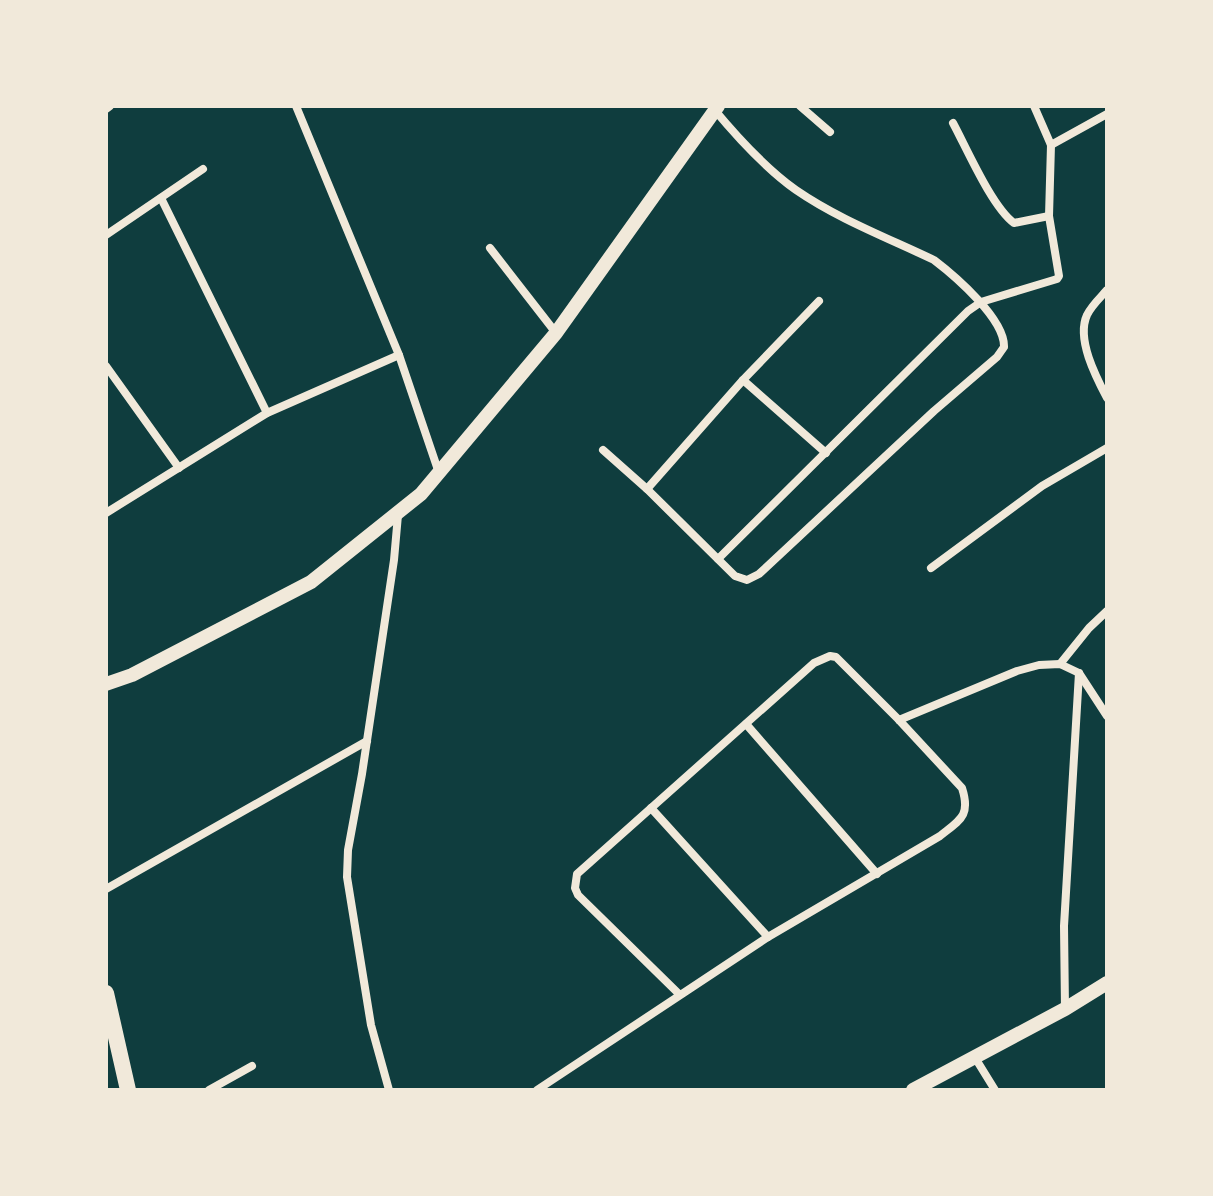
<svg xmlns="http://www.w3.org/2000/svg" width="1213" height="1196" font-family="Mulish,sans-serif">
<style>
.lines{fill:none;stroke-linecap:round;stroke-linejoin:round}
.minor{stroke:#f1e9da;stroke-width:8}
.tertiary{stroke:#f1e9da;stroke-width:14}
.secondary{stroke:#f1e9da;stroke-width:16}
</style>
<rect width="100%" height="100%" fill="#0f3d3e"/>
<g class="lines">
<g class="minor">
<path d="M296,106L399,355L439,473"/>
<path d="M800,106L830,132"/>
<path d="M106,109L110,106"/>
<path d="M953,123C967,149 992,207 1014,223L1049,216"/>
<path d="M1051,145L1107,114"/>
<path d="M161,198L267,413"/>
<path d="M106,235L203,169"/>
<path d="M490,248L556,333"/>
<path d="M1107,290C1100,298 1092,305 1087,315C1076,339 1096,377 1107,398"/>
<path d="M106,366L179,468"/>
<path d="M743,380L826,453"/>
<path d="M603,450L647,489L735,576L747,580L759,574L934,411L997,357L1004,347C1005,319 955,276 934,260C888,238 838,219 796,190C765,168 737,137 713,108"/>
<path d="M647,489L743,380L819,301"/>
<path d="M106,513L267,413L399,355"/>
<path d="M718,559L968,311L981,302L1057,279L1059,276L1049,216L1051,145L1034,106"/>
<path d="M931,568L1042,486L1107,448"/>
<path d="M1060,664L1089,628L1107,611"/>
<path d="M899,720L1017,671L1039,665L1060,664L1079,673L1107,716"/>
<path d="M746,724L877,874"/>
<path d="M651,808L768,937"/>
<path d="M106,889L367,741"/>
<path d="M1065,1009L1064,926L1079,673"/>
<path d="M974,1056L995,1090"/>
<path d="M209,1090L252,1066"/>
<path d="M389,1090L371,1025L347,877L348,850L362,774L394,560L398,515"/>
<path d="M537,1090L768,937L940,836C960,820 971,816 962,788L899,720L836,657L830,656L814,663L577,874L575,888L578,895L679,994"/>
</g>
<g class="tertiary">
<path d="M106,684L132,675L311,582L421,494L556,333L718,106"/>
<path d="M913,1090L1065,1009L1107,983"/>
</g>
<path class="secondary" d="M106,993L128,1090"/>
</g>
<rect width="1213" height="1196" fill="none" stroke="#f1e9da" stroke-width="216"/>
</svg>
